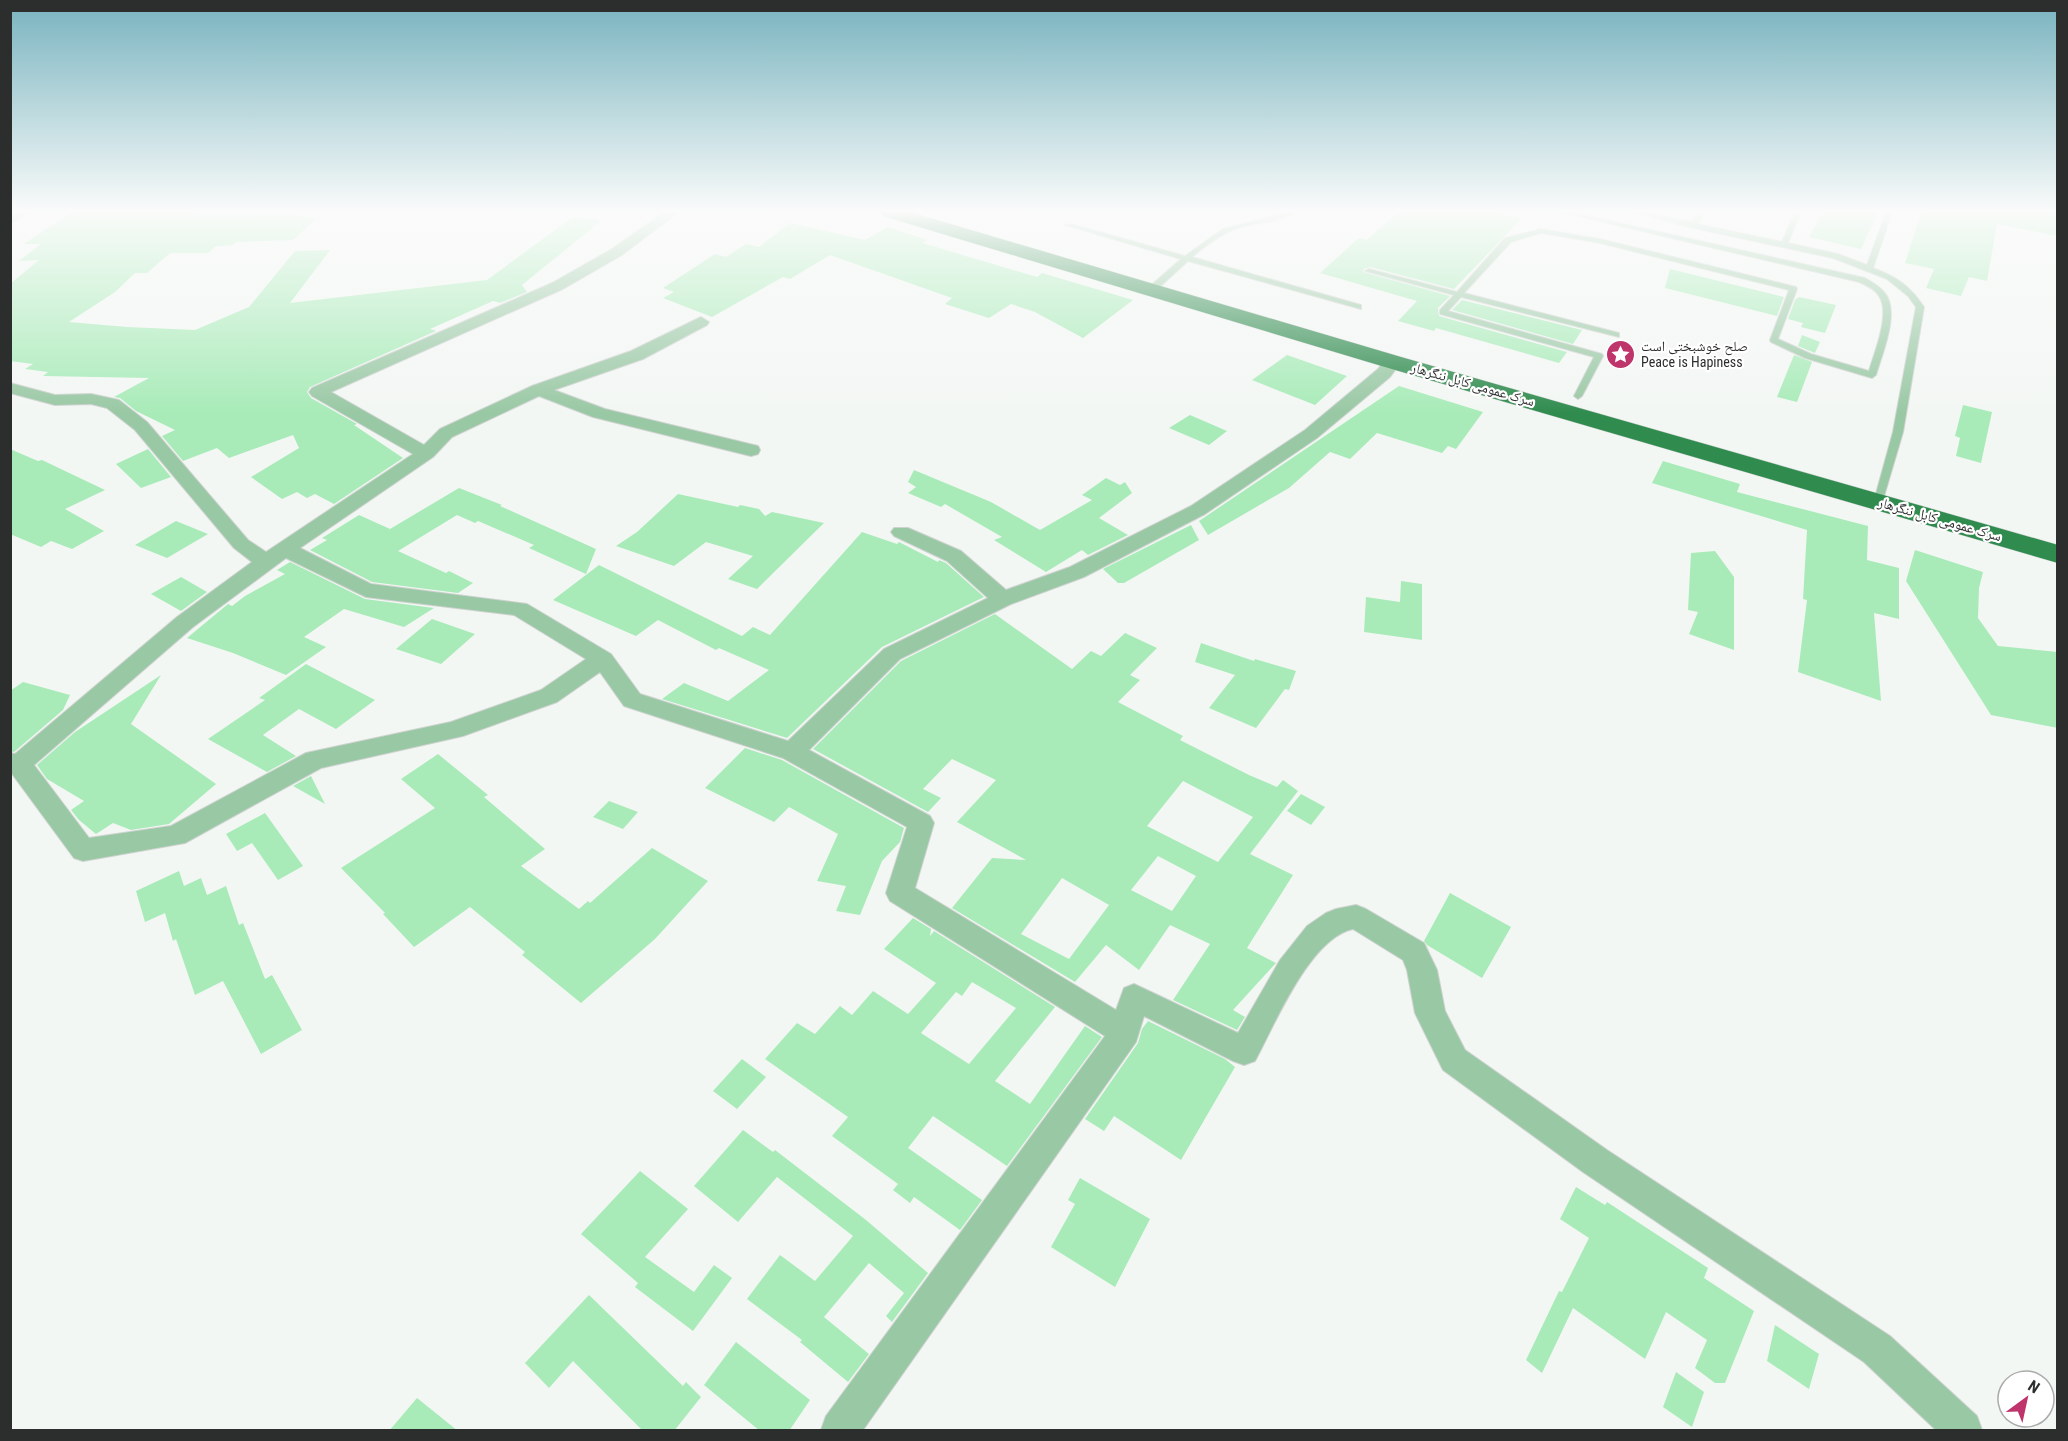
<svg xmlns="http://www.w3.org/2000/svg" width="2068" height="1441" font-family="'Roboto Condensed','Noto Naskh Arabic',sans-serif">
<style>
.building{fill:#a8ebb8;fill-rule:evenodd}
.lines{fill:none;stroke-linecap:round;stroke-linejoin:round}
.lane-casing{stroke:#cfd3d0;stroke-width:2}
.street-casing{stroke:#cfd3d0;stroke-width:2}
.highway-casing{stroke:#cfd3d0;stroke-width:1}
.lane{fill:#99c8a4;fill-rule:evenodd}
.street{fill:#99c8a4;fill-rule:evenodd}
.highway{fill:#2f8b4e;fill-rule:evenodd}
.labels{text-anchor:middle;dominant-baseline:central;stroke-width:4.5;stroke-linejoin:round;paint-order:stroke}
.far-poi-label{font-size:14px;fill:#2c2e2d;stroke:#fff;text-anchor:start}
.far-street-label{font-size:14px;fill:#2c2e2d;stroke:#fff}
</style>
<rect width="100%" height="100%" fill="#f3f7f4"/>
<g class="building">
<path d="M72,212H197L194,214H289L317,218L293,240L236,242L233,245L216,246L208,253H170L147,273H135L115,292L69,322L127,327L195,330L249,307L295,251L330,250L290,303L487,280L573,217L602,220L522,285L527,292L500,303L493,301L430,329L436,331L310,387L307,392L311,398L357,424L354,425L403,458L334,504L315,494L307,498L297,492L282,499L251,477L299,448L293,435L229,458L217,448L183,461L162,436L175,430L136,411L120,398L114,397L149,378L43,376L48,372L25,369L33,364L10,361V284L39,260L19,261L41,244H24Z"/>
<path d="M1398,212H1496L1522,218L1454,289L1370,267L1364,269L1363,272L1450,296L1438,308L1439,316L1567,352L1559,363L1436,328L1434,331L1398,321L1417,301L1320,273L1359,238L1367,240Z"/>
<path d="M1823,212H1878L1861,249L1809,237Z"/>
<path d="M1921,212H2058V236L1997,224L1987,281L1969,277L1961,296L1926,288L1934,269L1905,263Z"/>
<path d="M790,223L865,240L888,227L927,240L922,243L1037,277L1042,273L1133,300L1083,338L1035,312L1011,304L989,318L945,304L952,298L830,255L790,279L783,277L712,317L663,298L674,292L663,288L715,254L726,257L746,244L759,247Z"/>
<path d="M1670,269L1784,297L1777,316L1665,288Z"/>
<path d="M1799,297L1836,305L1825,333L1801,327L1803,323L1788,319L1795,300Z"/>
<path d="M1462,300L1582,330L1573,344L1452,310Z"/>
<path d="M1802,335L1820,342L1815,353L1798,346Z"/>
<path d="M1287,355L1347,376L1315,405L1252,380Z"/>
<path d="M1794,355L1812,362L1797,402L1777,397Z"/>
<path d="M1399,386L1483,412L1456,449L1448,446L1442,453L1377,433L1350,459L1330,452L1289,488L1208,535L1199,521Z"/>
<path d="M1963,405L1992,412L1981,463L1956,456L1960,438L1955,436Z"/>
<path d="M1190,415L1227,431L1209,445L1169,428Z"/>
<path d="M10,449L38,461L42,460L105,490L65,509L104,531L72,549L51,541L41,547L10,534Z"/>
<path d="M148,449L171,477L141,488L116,464Z"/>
<path d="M1663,461L1740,484L1737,492L1868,526L1867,560L1899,568V619L1874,613L1881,701L1798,672L1807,600L1803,599L1807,530L1652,483Z"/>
<path d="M914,470L991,502L1040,530L1092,500L1082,495L1106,478L1120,485L1125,482L1132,493L1099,518L1128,535L1088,555L1082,550L1046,572L994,540L1002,537L945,504L941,507L908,493L916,487L908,482Z"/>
<path d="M459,488L502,505L500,506L596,549L586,574L529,548L534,545L478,521L475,523L457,515L398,551L446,573L449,571L473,583L458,593L372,582L310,550L327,540L322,538L359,515L390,529Z"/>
<path d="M678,494L738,507L740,505L759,509L765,516L772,512L824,523L757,589L728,579L753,556L706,542L674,566L616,546L637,532Z"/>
<path d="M176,521L208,534L167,558L135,545Z"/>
<path d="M1191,525L1199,540L1124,583H1118L1103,569Z"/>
<path d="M862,532L897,544L899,542L938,562L939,560L946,563L984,597L882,647L787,738L662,699L684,683L728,701L769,670L719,648L716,650L658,620L636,636L553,600L599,565L742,636L753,627L770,635Z"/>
<path d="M1915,550L1983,572L1979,588L1978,618L1998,646L2058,652V728L1991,715L1906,581Z"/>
<path d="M1715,551L1734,577V650L1689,634L1698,612L1688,610L1691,553Z"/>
<path d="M290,562L365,599L434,608L404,627L344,609L304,637L326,647L286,675L233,653L187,638L228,604L232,606L245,596L285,574L277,570Z"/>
<path d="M181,577L207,592L181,611L151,594Z"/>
<path d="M1401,581L1422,584V640L1364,632L1366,597L1400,602Z"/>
<path d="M995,614L1072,669L1091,651L1101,656L1125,633L1157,648L1130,675L1140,680L1118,702L1183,736L1180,740L1249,775L1277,787L1283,780L1298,791L1250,854L1293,875L1247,948L1276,963L1233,1010L1245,1017L1237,1030L1173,1000L1210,944L1170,925L1139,970L1106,945L1075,982L952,908L992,858L1026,860L957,822L996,780L952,759L923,789L941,798L928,812L813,749L901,661ZM1183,781L1253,817L1218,862L1147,826ZM1158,856L1196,876L1172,911L1131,890ZM1062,878L1109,905L1069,959L1021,934Z"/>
<path d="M432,619L475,634L441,664L396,649Z"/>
<path d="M1201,643L1254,661L1255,659L1296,671L1289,690L1285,689L1256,728L1209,708L1235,675L1195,662Z"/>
<path d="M306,664L375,700L336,729L299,709L263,735L296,756L267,772L208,739L265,700L259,698Z"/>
<path d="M161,675L131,724L216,784L169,824L131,830L113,823L96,834L79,820L71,810L84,801L47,779L37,765L75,732Z"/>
<path d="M23,682L70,695L63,710L14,752L10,751V691Z"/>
<path d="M745,748L782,760L904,828L900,842L882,861L860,915L836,911L846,886L817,881L838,834L789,807L774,822L705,788Z"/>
<path d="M438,754L488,795L484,797L545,849L521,866L579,909L588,901L590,903L652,848L708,881L655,939L581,1003L522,955L525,952L470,907L414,947L383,914L385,913L341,868L435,808L401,779Z"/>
<path d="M311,776L325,804L293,786Z"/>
<path d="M1301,794L1325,807L1311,825L1287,811Z"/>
<path d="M609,801L638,812L623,829L593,817Z"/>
<path d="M265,813L303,866L278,880L252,843L237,851L226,834Z"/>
<path d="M179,871L184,886L201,878L207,895L226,886L239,925L243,923L265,979L272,975L302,1030L261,1054L223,981L195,995L176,939L173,941L165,913L145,922L136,891Z"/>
<path d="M1450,893L1511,927L1482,978L1427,945L1424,941Z"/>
<path d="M913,918L931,929L930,936L934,931L1055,1007L995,1081L1030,1104L1085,1026L1102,1037L1007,1166L933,1116L908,1148L982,1200L960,1230L914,1197L910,1203L893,1190L898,1184L832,1136L848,1117L765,1059L797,1023L815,1034L840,1006L852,1015L873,991L908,1014L936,983L884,949ZM972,982L1016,1008L969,1064L921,1033L956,992L962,996Z"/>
<path d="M1148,1021L1225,1059L1235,1067L1181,1160L1114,1116L1104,1131L1085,1119L1138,1043L1142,1029Z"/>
<path d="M742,1059L766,1077L737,1109L713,1091Z"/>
<path d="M743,1130L773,1152L775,1150L866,1220L928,1273L892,1322L886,1316L904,1293L869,1263L824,1317L869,1354L848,1382L800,1342L802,1340L747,1299L780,1255L815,1281L853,1236L777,1177L738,1222L694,1186Z"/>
<path d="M640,1171L688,1209L645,1257L694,1292L714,1265L732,1278L693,1331L635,1287L638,1283L581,1234Z"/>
<path d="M1080,1178L1150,1219L1115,1287L1051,1247L1075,1204L1068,1200Z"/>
<path d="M1576,1187L1605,1205L1607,1202L1708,1268L1704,1278L1754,1311L1725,1383H1715L1695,1368L1707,1340L1666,1312L1645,1359L1573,1308L1542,1373L1526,1360L1559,1291L1562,1292L1589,1238L1560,1219Z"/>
<path d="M589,1295L683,1386L686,1382L701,1397L674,1431H643L573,1361L549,1388L525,1363Z"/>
<path d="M1775,1325L1819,1354L1809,1389L1767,1361Z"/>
<path d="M736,1342L810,1400L789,1431H760L704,1385Z"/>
<path d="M1676,1372L1704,1392L1692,1427L1663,1407Z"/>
<path d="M417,1398L458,1431H389Z"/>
</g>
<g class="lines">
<defs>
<g id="lane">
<path d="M1287,212H1296C1281,223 1259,222 1241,227C1222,233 1206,245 1192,257L1361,305V309L1188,261L1154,292H1148V288L1181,259L1065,225L1071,224L1185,256L1223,229Z"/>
<path d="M1560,212H1571L1865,278C1872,282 1879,286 1884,292C1901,311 1882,354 1876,375L1872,378L1805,358L1771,342L1770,340L1789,290L1600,243L1541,233L1511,242L1464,293L1619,333V337L1461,297L1448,311L1602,354L1603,356L1582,396L1578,399L1574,396L1594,357L1440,314V310L1454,295L1365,271L1369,269L1457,292L1505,238L1541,229L1600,239L1796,287L1797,289L1778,339L1811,354L1869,371C1874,353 1891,314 1879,296C1875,289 1866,285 1859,282Z"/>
<path d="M1633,212H1645L1692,222L1699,212H1705L1698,224L1782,242L1795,212H1801L1788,243L1838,254L1867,265L1886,212H1892L1873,268C1897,277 1910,286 1924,307L1903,432L1882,503H1876L1874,501L1893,432L1916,307L1908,296L1887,279L1833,258L1693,228Z"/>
</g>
<g id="street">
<path d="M14,212H30L10,224V214Z"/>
<path d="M664,212H679L622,255L563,289L331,392L424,445L440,429L532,386L631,351L701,317L709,322L707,325L643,359L554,390L605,409L758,446L760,450L758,454L751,456L593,417L539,396L452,437L433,457L300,548L371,584L527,604L611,654L640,694L788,741L884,649L988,598L947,561L894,536L891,532L894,528H908L961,551L1006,590L1070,567L1191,506L1305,430L1378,369L1387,358H1399L1401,362L1390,377L1317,438L1205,514L1084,577L1011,604L900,659L809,750L930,816L934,823L915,888L1116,1010L1124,988L1134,984L1238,1033L1280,960L1307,926L1326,913L1336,909L1356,905L1366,909L1424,943L1437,970L1445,1011L1465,1050L1607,1150L1890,1336L1977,1416L1982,1430H1936L1864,1362L1583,1172L1443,1070L1415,1013L1407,970L1403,960L1353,929C1310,938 1275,1024 1255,1061L1244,1065L1233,1061L1144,1016L1136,1042L863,1430H821L826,1416L1105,1036L890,901L886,893L907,827L783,758L624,706L600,672L557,702L463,736L321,768L185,843L83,861L74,858L10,771V753L15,754L177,617L252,562L234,548L135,430L107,408L91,404L55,405L10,393V383L55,395L91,394L119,400L147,422L248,540L266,552L413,454L312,396L309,392L312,388L552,283L612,249ZM286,558L366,597L514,615L586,659L541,690L451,722L306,753L171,826L89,838L34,765L193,627Z"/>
</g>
<path id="highway" d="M881,212H910L1401,357L2058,545V563L1385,367L883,216Z"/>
</defs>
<use href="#lane" class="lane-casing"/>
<use href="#street" class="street-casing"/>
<use href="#highway" class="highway-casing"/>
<use href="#lane" class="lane"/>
<use href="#street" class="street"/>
<use href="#highway" class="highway"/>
</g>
<linearGradient id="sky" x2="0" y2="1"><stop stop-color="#78b3bf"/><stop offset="0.51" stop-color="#fafbfa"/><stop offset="1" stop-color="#fafbfa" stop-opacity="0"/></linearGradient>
<rect width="2068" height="414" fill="url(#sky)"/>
<defs>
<symbol id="sight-disc" viewBox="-11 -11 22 22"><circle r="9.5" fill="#bf346b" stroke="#fff"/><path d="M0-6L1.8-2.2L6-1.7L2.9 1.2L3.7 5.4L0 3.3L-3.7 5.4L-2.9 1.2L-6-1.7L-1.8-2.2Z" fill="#fff"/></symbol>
</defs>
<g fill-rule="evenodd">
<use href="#sight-disc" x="1604" y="338" width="33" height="33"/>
</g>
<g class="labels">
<g class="far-poi-label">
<text x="1641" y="346">صلح خوشبختی است<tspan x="1641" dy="16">Peace is Hapiness</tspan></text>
</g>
<g class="far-street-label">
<text transform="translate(1473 384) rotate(16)">سرک عمومی کابل ننگرهار</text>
<text transform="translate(1940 519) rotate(16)">سرک عمومی کابل ننگرهار</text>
</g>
</g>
<rect width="2068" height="1441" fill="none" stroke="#2c2e2d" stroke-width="24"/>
<g transform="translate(2026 1399) rotate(33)"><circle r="28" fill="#ffffff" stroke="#ababab" stroke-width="1.5"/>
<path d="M0-4.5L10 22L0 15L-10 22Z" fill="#bf346b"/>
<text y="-9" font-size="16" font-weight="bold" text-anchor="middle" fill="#2c2e2d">N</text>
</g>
</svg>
